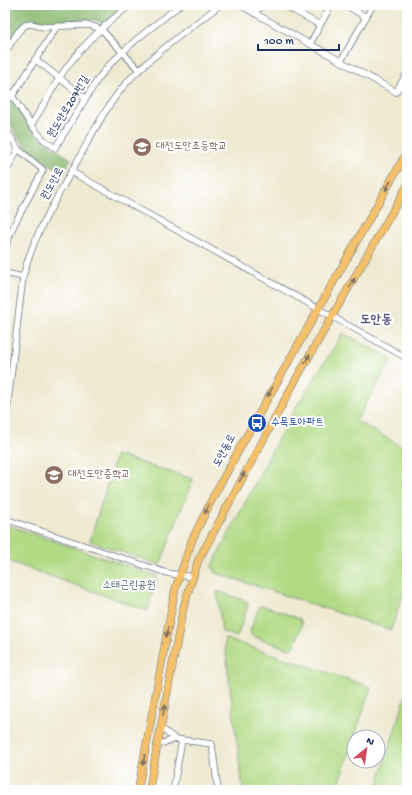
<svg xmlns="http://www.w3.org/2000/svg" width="412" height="795" font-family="'Gochi Hand','Poor Story',sans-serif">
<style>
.green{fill:#b1da84;stroke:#668471}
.forest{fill:#8cba72;stroke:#547468}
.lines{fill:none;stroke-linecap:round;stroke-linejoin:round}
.minor-casing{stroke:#657086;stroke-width:7}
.major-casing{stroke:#657086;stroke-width:8}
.minor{stroke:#fff;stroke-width:5.5}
.major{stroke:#f4c16a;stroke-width:7}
.oneway{fill:#7d7163}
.labels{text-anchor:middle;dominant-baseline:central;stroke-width:4;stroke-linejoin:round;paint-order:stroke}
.street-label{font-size:11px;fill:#1b2f5e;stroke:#fff}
.education-label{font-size:11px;fill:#785e54;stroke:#fff;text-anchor:start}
.transit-label{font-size:11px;fill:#164399;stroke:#fff;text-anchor:start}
.park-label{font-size:11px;fill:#486269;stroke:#fff}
.quarter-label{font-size:13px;font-weight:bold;fill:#5a5781;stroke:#fff}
</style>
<rect width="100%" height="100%" fill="#fff"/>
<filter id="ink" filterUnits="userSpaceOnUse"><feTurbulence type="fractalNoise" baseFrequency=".025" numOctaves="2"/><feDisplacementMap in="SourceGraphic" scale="8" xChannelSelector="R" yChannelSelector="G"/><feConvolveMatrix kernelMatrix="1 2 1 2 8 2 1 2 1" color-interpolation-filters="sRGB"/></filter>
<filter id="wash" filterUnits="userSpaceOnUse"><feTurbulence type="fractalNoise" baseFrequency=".012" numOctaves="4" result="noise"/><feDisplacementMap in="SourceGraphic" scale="16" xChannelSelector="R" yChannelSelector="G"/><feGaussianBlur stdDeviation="0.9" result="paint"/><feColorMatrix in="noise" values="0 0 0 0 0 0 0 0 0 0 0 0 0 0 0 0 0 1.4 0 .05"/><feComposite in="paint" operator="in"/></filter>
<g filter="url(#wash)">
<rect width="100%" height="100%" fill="#efe9d0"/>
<g class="green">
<path d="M343,333L392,359L356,421L407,449V582L391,630L216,573L212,566L288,420Z"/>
<path d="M116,455L193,479L160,565L90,541Z"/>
<path d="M7,525L157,576L148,611L5,560V527Z"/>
<path d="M217,591L247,601L248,605L237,637L222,632Z"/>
<path d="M260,606H265L300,619L302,624L294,647L289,649L252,636L250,631L258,609Z"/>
<path d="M224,638L371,687L337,790H243Z"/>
<path d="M407,691V790H376Z"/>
</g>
<g class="forest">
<path d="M5,5H130L106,23C101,23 99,20 94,20C75,17 55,29 37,19L23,23L5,53Z"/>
<path d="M5,87L42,140L71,159L63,172L34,155L20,140L5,115Z"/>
</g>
</g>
<g filter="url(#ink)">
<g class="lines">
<defs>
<g id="minor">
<path d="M240,5L396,92L407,73"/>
<path d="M284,5L320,25"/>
<path d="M345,5L366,17"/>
<path d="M254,13L263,5"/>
<path d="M310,44L331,5"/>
<path d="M5,53L18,32L25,25L31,24L43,27L89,25L101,29L139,70"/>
<path d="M35,59L86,99"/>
<path d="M341,61L373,5"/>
<path d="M5,85L31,125L43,139L55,148L98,79L110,64L137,39L180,5"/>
<path d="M13,95L57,26"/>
<path d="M31,125C41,110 49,95 58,80C77,50 103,25 131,5"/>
<path d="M5,127L18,149L43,170L14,225L5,248"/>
<path d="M72,172L407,358"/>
<path d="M5,174L18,149"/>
<path d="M5,273L23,277"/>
<path d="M5,426L23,277C33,236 55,201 75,165C92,135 107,103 131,78C158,51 190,28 220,5"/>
<path d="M5,519L167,573L193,577"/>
<path d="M161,728L175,739"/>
<path d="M157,745L175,739L212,744L218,790"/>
<path d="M173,790L182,740"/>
</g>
<g id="major">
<path d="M138,790L175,590L192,540L213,497L246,437L407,152"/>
<path d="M149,790L183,609L198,561L295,381L407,186"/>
</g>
</defs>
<use href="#minor" class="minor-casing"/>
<use href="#major" class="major-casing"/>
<use href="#minor" class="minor"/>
<use href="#major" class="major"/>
</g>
<defs><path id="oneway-solid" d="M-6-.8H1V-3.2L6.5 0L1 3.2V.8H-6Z"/></defs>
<g class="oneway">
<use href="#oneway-solid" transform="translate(388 186) rotate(119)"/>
<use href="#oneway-solid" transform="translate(352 283) rotate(-60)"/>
<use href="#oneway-solid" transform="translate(307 359) rotate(-60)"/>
<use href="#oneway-solid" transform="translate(270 392) rotate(119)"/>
<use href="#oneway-solid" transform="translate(242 477) rotate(-61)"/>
<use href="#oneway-solid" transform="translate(207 509) rotate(116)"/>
<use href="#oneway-solid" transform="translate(167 632) rotate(101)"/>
<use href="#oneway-solid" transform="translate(164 710) rotate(-79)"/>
<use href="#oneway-solid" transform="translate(144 760) rotate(100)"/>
</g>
</g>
<defs>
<symbol id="school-disc" viewBox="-11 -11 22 22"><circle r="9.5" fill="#8d6e63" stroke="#fff"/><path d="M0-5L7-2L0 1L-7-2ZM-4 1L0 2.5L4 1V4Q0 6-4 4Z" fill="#fff"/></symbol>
<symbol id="bus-disc" viewBox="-11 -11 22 22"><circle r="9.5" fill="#1a4fb4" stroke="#fff"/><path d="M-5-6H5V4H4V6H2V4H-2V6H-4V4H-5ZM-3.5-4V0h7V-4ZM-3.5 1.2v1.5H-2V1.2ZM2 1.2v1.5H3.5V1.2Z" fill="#fff"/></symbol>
</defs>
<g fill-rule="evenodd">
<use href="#school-disc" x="131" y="136" width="22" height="22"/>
<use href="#bus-disc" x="246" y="412" width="22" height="22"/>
<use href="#school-disc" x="43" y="464" width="22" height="22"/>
</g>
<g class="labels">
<g class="street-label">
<text transform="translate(69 107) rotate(-59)">원도안로207번길</text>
<text transform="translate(53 184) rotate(-61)">원도안로</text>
<text transform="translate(225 451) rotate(-62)">도안동로</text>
</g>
<g class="education-label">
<text x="156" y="147">대전도안초등학교</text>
<text x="68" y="475">대전도안중학교</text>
</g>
<g class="transit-label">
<text x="271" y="423">수목토아파트</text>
</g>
<g class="park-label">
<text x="129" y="586">소태근린공원</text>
</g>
<g class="quarter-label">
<text x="376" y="320">도안동</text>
</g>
</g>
<rect width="412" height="795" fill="none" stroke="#fff" stroke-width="20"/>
<g transform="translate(366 749) rotate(29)"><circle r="19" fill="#ffffff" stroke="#a4acbf"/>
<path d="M0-3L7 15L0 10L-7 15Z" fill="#d1495b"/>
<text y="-6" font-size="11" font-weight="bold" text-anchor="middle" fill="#1b2f5e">N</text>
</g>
<path d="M258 44v6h81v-6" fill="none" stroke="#1b2f5e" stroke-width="2"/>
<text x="264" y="44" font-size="12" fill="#1b2f5e" stroke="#ffffff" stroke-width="3" paint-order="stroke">100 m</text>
</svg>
